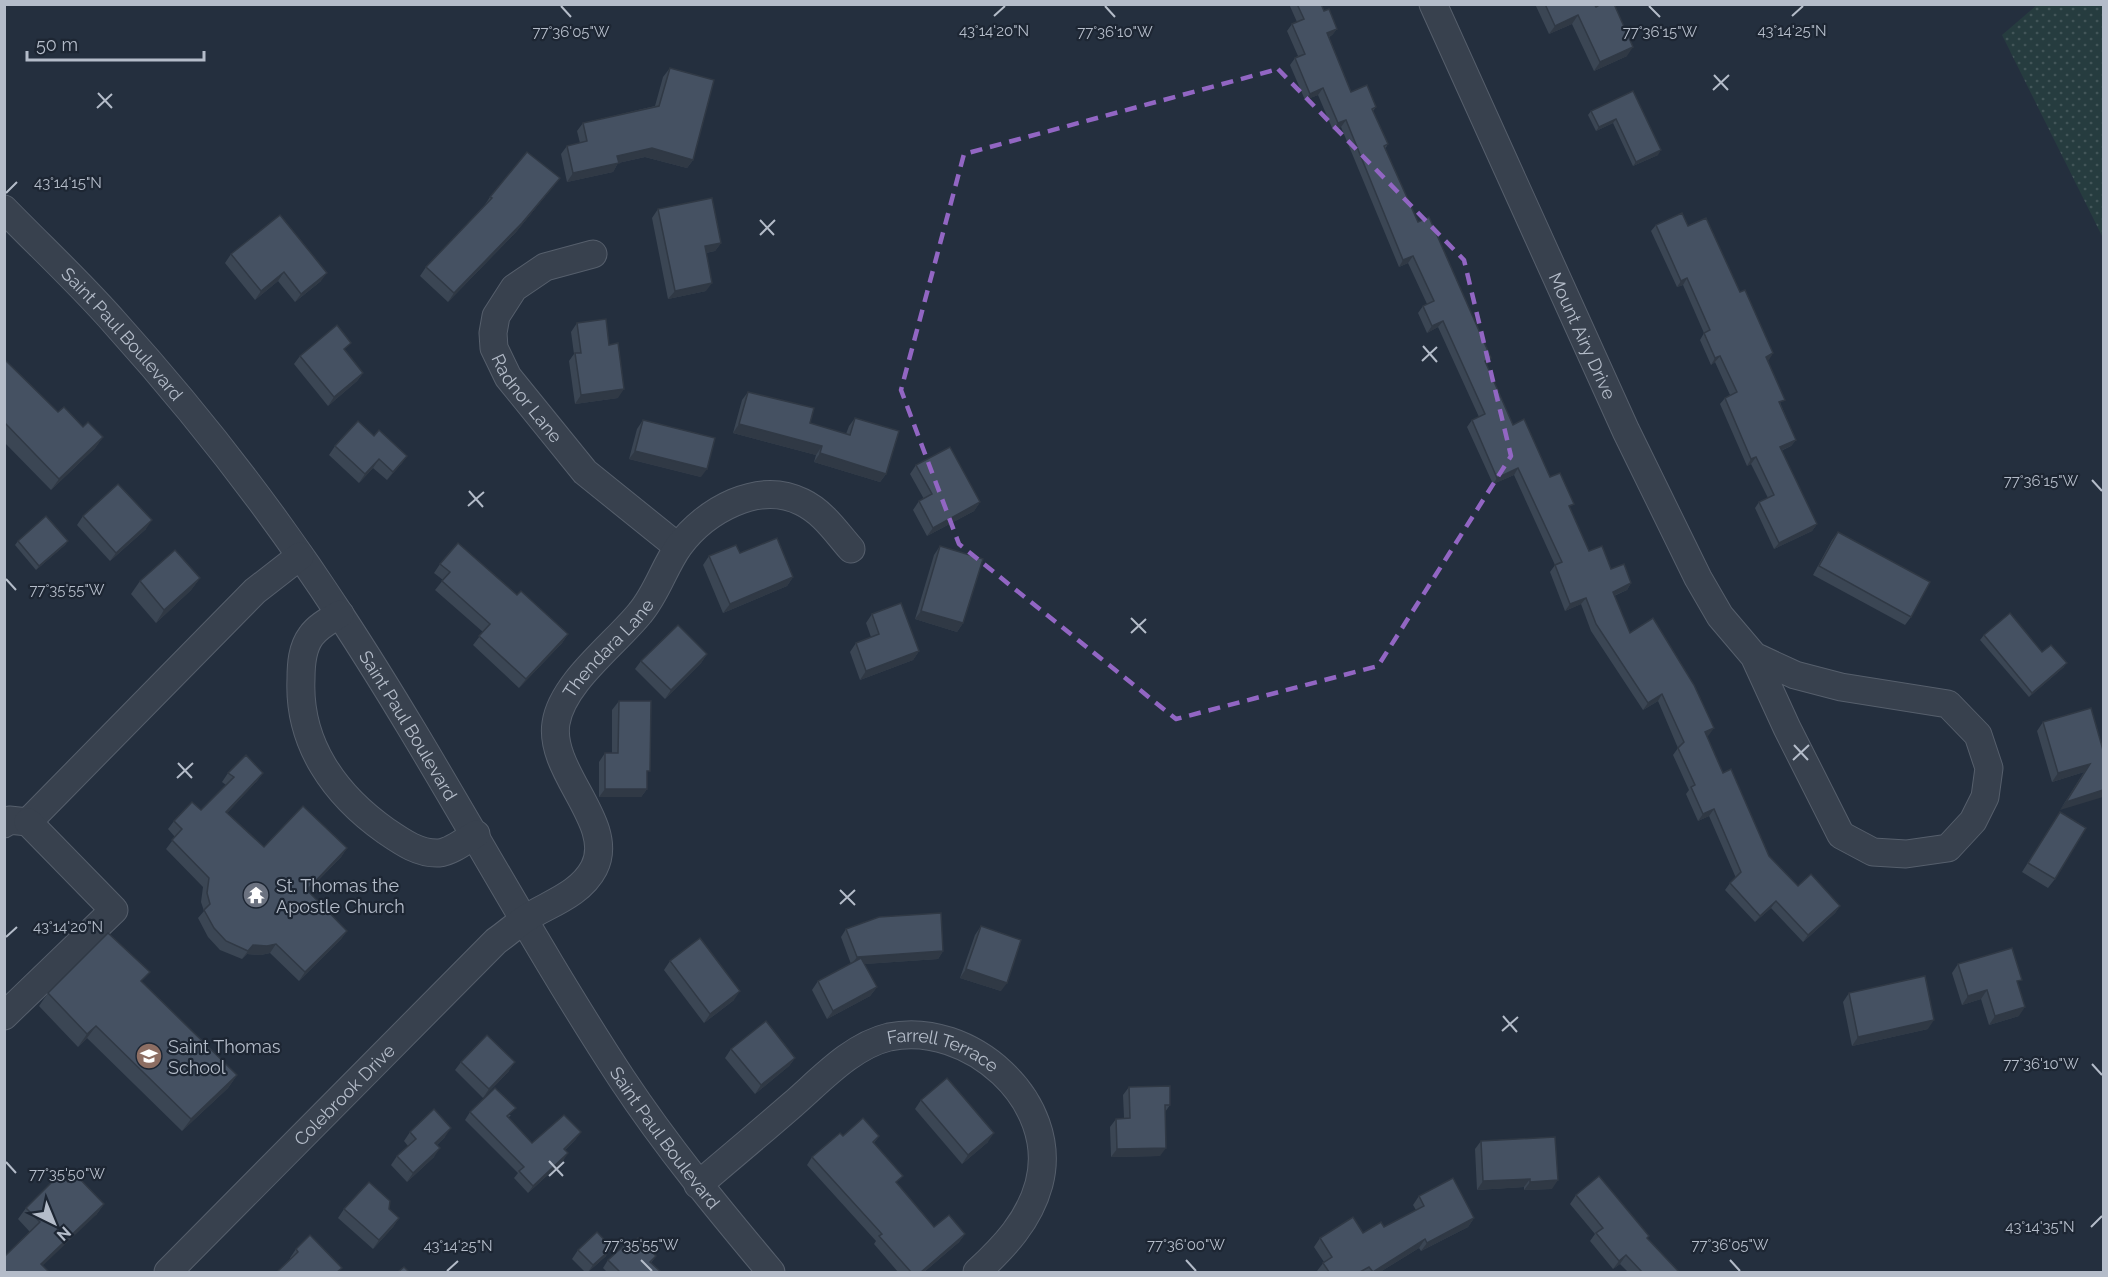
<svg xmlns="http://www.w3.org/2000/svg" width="2108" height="1277" font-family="Raleway,sans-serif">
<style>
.green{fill:url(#green-dots)}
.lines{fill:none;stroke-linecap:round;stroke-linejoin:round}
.minor-casing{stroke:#565f6c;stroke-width:29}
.minor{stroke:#38414e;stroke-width:27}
.wall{fill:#3b4654}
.shaded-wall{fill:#303945}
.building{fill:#455162;stroke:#303945;stroke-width:1.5}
.marked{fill:none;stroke:#9266c3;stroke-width:4.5;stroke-dasharray:12 8;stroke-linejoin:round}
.ticks{fill:none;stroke:#b4bcc9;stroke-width:2}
.labels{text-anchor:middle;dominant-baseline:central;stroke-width:4.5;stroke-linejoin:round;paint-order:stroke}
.street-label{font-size:18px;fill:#b4bcc9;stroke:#1d2633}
.poi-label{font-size:18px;fill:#b4bcc9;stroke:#1d2633;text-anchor:start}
.ticks-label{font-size:15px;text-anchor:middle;fill:#b4bcc9;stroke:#1d2633;stroke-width:4.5;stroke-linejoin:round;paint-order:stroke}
</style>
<defs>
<pattern id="green-dots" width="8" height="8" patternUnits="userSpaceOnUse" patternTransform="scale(1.5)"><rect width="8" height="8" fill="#263c3f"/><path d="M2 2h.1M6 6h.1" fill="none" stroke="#435659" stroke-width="1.8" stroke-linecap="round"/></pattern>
</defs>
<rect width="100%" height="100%" fill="#242f3e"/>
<path class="green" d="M2038,4L2103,5V238L2002,35Z"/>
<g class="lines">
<defs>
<g id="minor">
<path id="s1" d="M1433,4L1626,431L1698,578L1720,616L1754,656L1787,728L1841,835L1873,852L1906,854L1948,848L1973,821L1985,797L1989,768L1978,735L1948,704L1841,687L1795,675L1754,656"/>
<path id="s2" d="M4,209C41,247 80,283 115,323C197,414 274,513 341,616C440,767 523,928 622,1079C667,1147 719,1210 771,1272"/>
<path id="s3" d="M593,254L545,267L514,288L496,316L493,333L494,348L508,377L585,472L678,547"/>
<path d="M340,614C330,620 318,626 311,636C302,648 301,664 301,679C298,744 335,795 386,831C402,842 419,854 439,853C451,852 466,840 476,834"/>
<path d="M4,824L9,820L28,822L255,591L300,556"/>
<path d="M4,1016L114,910L28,822"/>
<path id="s4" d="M698,1185C730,1158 761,1132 792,1105C820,1081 851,1046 889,1037C969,1020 1061,1101 1039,1184C1029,1221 1004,1247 977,1272"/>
<path id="s5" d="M168,1272L496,941C506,934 515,926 525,919C548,904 580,895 594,868C617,824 548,772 556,723C562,683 615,644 640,613C657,593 664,567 679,546C705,511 758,480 802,502C823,512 836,532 851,549"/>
</g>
</defs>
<use href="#minor" class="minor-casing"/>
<use href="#minor" class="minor"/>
</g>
<g class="wall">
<path d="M1289,4H1321L1324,11L1337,29L1332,35L1329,37L1351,92L1376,107L1373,111L1388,144L1385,149L1418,222L1486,365L1513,425L1550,477L1570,509L1589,551L1631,583L1627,590L1614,596L1630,633L1709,735L1706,736L1723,773L1769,856L1798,886L1840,906L1835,913L1803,942L1771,908L1755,922L1725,890L1730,883L1736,878L1709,816L1698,821L1686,794L1689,790L1673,755L1678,748L1658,701L1643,710L1591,631L1581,604L1565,611L1550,572L1555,565L1514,475L1493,484L1467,427L1472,420L1479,417L1438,327L1427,333L1418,313L1423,306L1427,304L1408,263L1399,267L1341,127L1333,130L1318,95L1305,100L1290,65L1295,58L1298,56L1287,31L1292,24L1297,22Z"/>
<path d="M1535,4H1594L1627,56L1594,71L1572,24L1549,34Z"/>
<path d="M670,68L693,160L687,168L645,157L618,163L613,172L567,182L561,154L567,146L580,143L577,131L583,123L655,106L663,77Z"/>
<path d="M1633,91L1658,155L1633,166L1613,123L1596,131L1588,115L1591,111Z"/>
<path d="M560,178L516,232L448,302L420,276L426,267L484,206L490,197Z"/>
<path d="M658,209L721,243L715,251L706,253V291L668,299L652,218Z"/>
<path d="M1656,225L1688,226L1740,292L1773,353L1768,360L1781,405L1796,440L1791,446L1781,451L1817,524L1812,531L1774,549L1755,508L1759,502L1768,498L1751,464L1747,466L1720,404L1725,398L1730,395L1715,362L1711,365L1700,340L1704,333L1683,285L1677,287L1651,231Z"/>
<path d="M231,254L321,281L295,302L278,281L255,300L225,263Z"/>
<path d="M577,323L609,345L618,398L575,404L569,361L574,354L571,332Z"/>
<path d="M345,351L363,373L357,381L328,406L294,364L300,356Z"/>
<path d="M4,359L58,412L83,427L103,437L95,448L51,490L4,442Z"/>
<path d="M748,392L810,423L846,434L849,426L855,418L886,474L880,482L814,462L816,455L733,433L742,400Z"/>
<path d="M643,420L701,477L629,459L637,429Z"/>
<path d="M374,436L407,456L401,464L387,480L373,468L359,483L329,455L335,446Z"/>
<path d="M916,465L980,502L974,511L927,536L913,510L919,501L924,499L910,474Z"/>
<path d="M83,516L146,529L110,561L77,525Z"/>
<path d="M1838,532L1911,617L1905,625L1813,575L1832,540Z"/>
<path d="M18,541H68L65,545L36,570L15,545Z"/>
<path d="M940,546L963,623L957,632L915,619L934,555Z"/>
<path d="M740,553L793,577L787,586L723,613L703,565L709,556Z"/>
<path d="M440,564L517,595L568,634L562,643L519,688L473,645L483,632L435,590L443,580L434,573Z"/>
<path d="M200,578L191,590L156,623L131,594L140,581Z"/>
<path d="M872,614L919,651L913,660L860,680L850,652L856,643L871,637L866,623Z"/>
<path d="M1984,635L2042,652L2064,667L2029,697L1980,640Z"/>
<path d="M707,654L701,663L665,699L635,669L641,661Z"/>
<path d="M619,701L647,776V789L641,797H599V762L605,753H612V710Z"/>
<path d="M2043,722L2103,750L2060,810L2084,772L2052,782L2037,731Z"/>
<path d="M228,773H263L257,781L227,813L264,847L347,848L341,857L308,891L347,931L341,939L299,981L270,953L261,955L247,954L242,959L220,950L208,937L198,918L204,911L201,902L203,887L166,849L175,837L168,829L174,821L201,810L226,785L222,782Z"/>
<path d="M2060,812L2055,879L2048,888L2022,872Z"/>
<path d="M981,926L1001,991L960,978L975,935Z"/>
<path d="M846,929L943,951L938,959L864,964L877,987L870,996L827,1019L812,990L818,981L851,964L841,937Z"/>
<path d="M670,961L734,1000L704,1023L664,970Z"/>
<path d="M1958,964L2018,985L2019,1016L1989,1025L1981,999L1962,1005L1952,973Z"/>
<path d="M142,983L237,1075L228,1088L182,1131L87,1038L78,1047L39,1006L48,993Z"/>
<path d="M1849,993L1928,1029L1852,1046L1843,1002Z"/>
<path d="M731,1049L795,1058L789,1066L755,1094L725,1058Z"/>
<path d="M461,1062L509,1071L483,1098L455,1070Z"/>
<path d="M1129,1087L1170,1105L1165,1112L1160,1156L1111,1157L1110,1127L1116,1119L1124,1118L1123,1095Z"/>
<path d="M921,1100L988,1142L962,1164L915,1109Z"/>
<path d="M470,1112L511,1115L508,1118L532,1143L581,1132L575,1140L565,1150L563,1161L528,1193L514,1178L518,1173L465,1120Z"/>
<path d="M410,1132L445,1137L437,1145L434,1157L407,1182L391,1165L397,1156L408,1146L404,1141Z"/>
<path d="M843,1136H879L874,1143L897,1184L934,1227L965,1234L959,1242L924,1272H898L874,1244L876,1241L807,1165L812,1157Z"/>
<path d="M1481,1141L1552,1189L1524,1190V1187L1477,1190L1475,1149Z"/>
<path d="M68,1182L104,1204L96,1215L30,1232L18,1219L26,1208Z"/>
<path d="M1576,1195L1647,1238L1679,1272H1628L1620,1264L1613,1269L1590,1241L1595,1234L1570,1204Z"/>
<path d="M1419,1196L1474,1218L1468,1227L1421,1251L1419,1248L1380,1272H1317V1271L1324,1262L1314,1247L1320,1238L1363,1233L1384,1227L1416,1210L1413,1205Z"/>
<path d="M344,1209H389L399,1218L393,1227L373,1249L338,1218Z"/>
<path d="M632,1244L656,1256L651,1263L661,1272H607L603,1268L608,1260Z"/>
<path d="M296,1249L339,1272L291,1259L290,1258Z"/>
<path d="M578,1250L606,1256L588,1272H585L572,1259Z"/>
</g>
<g class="shaded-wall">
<path d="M1578,15L1572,24L1549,34L1555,26Z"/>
<path d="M1337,29L1332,35L1322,40L1327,33Z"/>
<path d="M1633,47L1627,56L1594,71L1600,62Z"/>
<path d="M1323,88L1318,95L1305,100L1310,94Z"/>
<path d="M1616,119L1613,123L1596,131L1599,127Z"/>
<path d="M1346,120L1341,127L1333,130L1338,123Z"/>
<path d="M652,148L693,160L687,168L645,157L618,163L613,172L567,182L573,173L617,156Z"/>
<path d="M1661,150L1658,155L1633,166L1636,162Z"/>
<path d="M560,178L516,232L448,302L454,293Z"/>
<path d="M721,243L715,251L699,254L705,246Z"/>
<path d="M1413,256L1408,263L1399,267L1403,260Z"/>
<path d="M284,272L278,281L255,300L261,291Z"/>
<path d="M327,273L321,281L295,302L301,294Z"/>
<path d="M1687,278L1683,285L1677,287L1681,281Z"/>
<path d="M712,283L706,291L668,299L675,291Z"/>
<path d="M1443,321L1438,327L1427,333L1432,326Z"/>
<path d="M1773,353L1769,360L1761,363L1766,357Z"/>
<path d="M1720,356L1715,362L1711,365L1715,358Z"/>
<path d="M1491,358L1487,365L1485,361Z"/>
<path d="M363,373L357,381L328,406L334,397Z"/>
<path d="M624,389L618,398L575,404L581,395Z"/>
<path d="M739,424L822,446L816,455L733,433Z"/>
<path d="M103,437L95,448L51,490L59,479Z"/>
<path d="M1796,440L1791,446L1775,453L1780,447Z"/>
<path d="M635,451L707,469L701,477L629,459Z"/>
<path d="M820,453L886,474L880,482L814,462Z"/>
<path d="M407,456L401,464L387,480L393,472Z"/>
<path d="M1756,457L1751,464L1747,466L1751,459Z"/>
<path d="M379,459L373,468L359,483L365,474Z"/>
<path d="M1518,468L1514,475L1493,484L1497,478Z"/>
<path d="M980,502L974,511L927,536L933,528Z"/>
<path d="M152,520L146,529L110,561L116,553Z"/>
<path d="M1817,524L1812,531L1774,549L1779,543Z"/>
<path d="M68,541L65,545L36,570L39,566Z"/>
<path d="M793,577L787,586L723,613L730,604Z"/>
<path d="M200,578L191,590L156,623L164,610Z"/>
<path d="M1631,583L1627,590L1608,598L1613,592Z"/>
<path d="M1586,598L1581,604L1565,611L1570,604Z"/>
<path d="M921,611L963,623L957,632L915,619Z"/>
<path d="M568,634L562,643L519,688L526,679Z"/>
<path d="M919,651L913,660L860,680L866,671Z"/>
<path d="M707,654L701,663L665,699L671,690Z"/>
<path d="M2067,663L2064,667L2029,697L2032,693Z"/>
<path d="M1662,694L1658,701L1643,710L1648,703Z"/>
<path d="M1714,728L1709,735L1700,739L1705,732Z"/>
<path d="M2090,764L2084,772L2052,782L2058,773Z"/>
<path d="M263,773L257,781L220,821L226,812Z"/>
<path d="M605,789H647L641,797H599Z"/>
<path d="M2103,790V797L2060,810L2066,802Z"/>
<path d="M1714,809L1709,816L1698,821L1703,814Z"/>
<path d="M347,848L341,857L300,899L307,890Z"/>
<path d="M1776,901L1771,908L1755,922L1760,916Z"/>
<path d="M1840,906L1835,913L1803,942L1808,935Z"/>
<path d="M347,931L341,939L299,981L305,972Z"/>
<path d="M276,944L270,953L261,955L247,954L242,959L248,951L253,945Z"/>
<path d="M943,951L938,959L851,965L857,957Z"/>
<path d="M966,969L1007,983L1001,991L960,978Z"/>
<path d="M877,987L870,996L827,1019L833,1011Z"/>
<path d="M1987,990L1981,999L1962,1005L1968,996Z"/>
<path d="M740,991L734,1000L704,1023L710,1014Z"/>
<path d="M2025,1007L2019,1016L1989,1025L1995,1016Z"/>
<path d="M1934,1020L1928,1029L1852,1046L1858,1037Z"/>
<path d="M96,1026L87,1038L78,1047L87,1034Z"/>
<path d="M795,1058L789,1066L755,1094L761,1085Z"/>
<path d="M515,1062L509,1071L483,1098L489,1089Z"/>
<path d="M237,1075L228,1088L182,1131L191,1119Z"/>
<path d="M451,1128L445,1137L429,1152L435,1143Z"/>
<path d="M581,1132L575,1140L558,1156L564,1149Z"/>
<path d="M994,1133L988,1142L962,1164L968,1155Z"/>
<path d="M440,1148L434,1157L407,1182L413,1173Z"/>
<path d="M1166,1148L1160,1156L1111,1157L1117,1149Z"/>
<path d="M568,1153L563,1161L528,1193L533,1186Z"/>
<path d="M1530,1179L1524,1187L1477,1190L1483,1181Z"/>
<path d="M1558,1180L1552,1189L1524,1190L1530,1182Z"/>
<path d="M104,1204L96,1215L36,1272L41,1264Z"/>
<path d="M399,1218L393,1227L373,1249L379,1240Z"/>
<path d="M1474,1218L1468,1227L1421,1251L1427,1243Z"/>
<path d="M965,1234L959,1242L924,1272H921Z"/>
<path d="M1425,1239L1419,1248L1380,1272H1373Z"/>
<path d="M612,1248L606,1256L588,1272L593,1265Z"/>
<path d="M1626,1255L1620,1264L1613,1269L1619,1261Z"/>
</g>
<g class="building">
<path d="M1297,4H1321L1324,11L1329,9L1337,29L1327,33L1351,92L1367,85L1376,107L1372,109L1388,144L1384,146L1418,222L1429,217L1491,358L1485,361L1513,425L1524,419L1550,477L1560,473L1574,504L1569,506L1589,551L1602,546L1611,569L1624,564L1631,583L1613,592L1630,633L1653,618L1694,685L1714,728L1705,732L1723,773L1731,769L1769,856L1798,886L1811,874L1840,906L1808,935L1776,901L1760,916L1730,883L1741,872L1714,809L1703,814L1691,787L1695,785L1678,748L1684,742L1662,694L1648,703L1596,624L1586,598L1570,604L1555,565L1562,562L1518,468L1497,478L1472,420L1485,414L1443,321L1432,326L1423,306L1434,301L1413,256L1403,260L1346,120L1338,123L1323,88L1310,94L1295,58L1305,54L1292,24L1304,19Z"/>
<path d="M1545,4H1594L1596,7L1601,4H1614L1633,47L1600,62L1578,15L1555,26Z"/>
<path d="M670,68L714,80L693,160L652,148L617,156L619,163L573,173L567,146L587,141L583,123L659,106Z"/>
<path d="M1633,91L1661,150L1636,162L1616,119L1599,127L1591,111Z"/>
<path d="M527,152L560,178L522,223L454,293L426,267L492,198L490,197Z"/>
<path d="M712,198L721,243L705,246L712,283L675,291L658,209Z"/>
<path d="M1682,213L1688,226L1706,218L1740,292L1745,290L1773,353L1766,357L1785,400L1779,402L1796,440L1780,447L1817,524L1779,543L1759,502L1774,495L1756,457L1751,459L1725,398L1737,392L1720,356L1715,358L1704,333L1710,330L1687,278L1681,281L1656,225Z"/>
<path d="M280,215L327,273L301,294L284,272L261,291L231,254Z"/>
<path d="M606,319L609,345L618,343L624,389L581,395L575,353H581L577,323Z"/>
<path d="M337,325L351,343L344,349L363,373L334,397L300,356Z"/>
<path d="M4,359L58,412L64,407L83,427L88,422L103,437L59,479L6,424L4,426Z"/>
<path d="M748,392L814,408L810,423L850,435L855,418L899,431L886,474L820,453L822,446L739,424Z"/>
<path d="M643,420L715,438L707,469L635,451Z"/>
<path d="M358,421L374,436L379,430L407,456L393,472L379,459L365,474L335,446Z"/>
<path d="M950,447L980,502L933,528L919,501L932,494L916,465Z"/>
<path d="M118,484L152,520L116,553L83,516Z"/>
<path d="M46,516L68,541L39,566L18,541Z"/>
<path d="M1838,532L1930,582L1911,617L1819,566Z"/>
<path d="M777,538L793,577L730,604L709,556L736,545L740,553Z"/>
<path d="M458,543L517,595L521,591L568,634L526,679L479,636L490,624L442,581L450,572L440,564Z"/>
<path d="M940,546L983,559L963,623L921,611Z"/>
<path d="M175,550L200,578L164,610L140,581Z"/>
<path d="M901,603L919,651L866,671L856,643L879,634L872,614Z"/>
<path d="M2010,613L2042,652L2051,645L2067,663L2032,693L1984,635Z"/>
<path d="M678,625L707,654L671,690L641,661Z"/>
<path d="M619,701H651L650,771H647V789H605V753H618Z"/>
<path d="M2091,708L2103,750V790L2066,802L2090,764L2058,773L2043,722Z"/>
<path d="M246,755L263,773L226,812L264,847L303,806L347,848L307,890L347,931L305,972L276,944L267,946L253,945L248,951L226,941L214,928L204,910L210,904L207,893L209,878L172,840L182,829L174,821L192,802L201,810L234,777L228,773Z"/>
<path d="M2060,812L2086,828L2055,879L2028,863Z"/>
<path d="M941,913L943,951L857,957L846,929L879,917Z"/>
<path d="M981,926L1021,940L1007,983L966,969Z"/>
<path d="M108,933L150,972L141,981L237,1075L191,1119L96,1026L87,1034L48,993Z"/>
<path d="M700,938L740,991L710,1014L670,961Z"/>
<path d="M2012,948L2022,980L2017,981L2025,1007L1995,1016L1987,990L1968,996L1958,964Z"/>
<path d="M861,958L877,987L833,1011L818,981Z"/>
<path d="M1925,976L1934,1020L1858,1037L1849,993Z"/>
<path d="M766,1021L795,1058L761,1085L731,1049Z"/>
<path d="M487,1035L515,1062L489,1089L461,1062Z"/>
<path d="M947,1078L994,1133L968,1155L921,1100Z"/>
<path d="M1170,1086V1105H1165L1166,1148L1117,1149L1116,1119L1130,1118L1129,1087Z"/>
<path d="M495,1088L516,1108L507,1116L532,1143L564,1115L581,1132L564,1149L568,1153L533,1186L519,1171L524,1167L470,1112Z"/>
<path d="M434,1109L451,1128L435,1143L440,1148L413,1173L397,1156L416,1139L410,1132Z"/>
<path d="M863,1118L879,1136L873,1142L903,1176L896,1182L934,1227L949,1215L965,1234L921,1272H911L879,1236L882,1234L812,1157L840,1133L843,1136Z"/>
<path d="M1555,1137L1558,1180L1530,1182V1179L1483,1181L1481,1141Z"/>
<path d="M60,1174L68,1182L76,1175L104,1204L41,1264L49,1272H4V1257L40,1222L26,1208Z"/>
<path d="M1599,1176L1649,1236L1647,1238L1679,1272H1642L1626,1255L1619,1261L1596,1233L1603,1228L1576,1195Z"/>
<path d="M1453,1178L1474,1218L1427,1243L1425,1239L1373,1272L1369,1267L1360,1272H1329L1323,1263L1332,1257L1320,1238L1353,1217L1363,1233L1381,1222L1384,1227L1424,1206L1419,1196Z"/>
<path d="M369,1182L390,1201L389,1209L399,1218L379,1240L344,1209Z"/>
<path d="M597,1232L612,1248L593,1265L578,1250Z"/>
<path d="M310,1235L342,1268L337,1272H277L298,1252L296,1249Z"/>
<path d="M638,1238L656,1256L650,1262L661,1272H620L608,1260L629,1241L632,1244Z"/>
<path d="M404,1267L409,1272H398Z"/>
</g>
<path class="marked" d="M1278,69L1464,260L1511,456L1378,666L1176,719L959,544L901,390L964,154Z"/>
<path class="ticks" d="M561,6L571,17M1105,6L1115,17M1649,6L1660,17M994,16L1005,6M1792,16L1803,6M1714,75L1728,90M1713,90L1729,75M98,93L112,108M97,108L112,94M6,193L17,182M760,220L774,235M760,235L775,220M1423,346L1437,362M1422,361L1437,347M2092,480L2102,491M469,491L483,507M468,506L484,492M6,579L16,590M1131,618L1146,633M1131,633L1146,619M1794,745L1808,760M1793,760L1809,745M178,763L192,778M177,778L193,763M840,890L855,905M840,904L855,890M6,937L17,927M1503,1016L1517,1032M1502,1031L1518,1017M2092,1064L2102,1075M549,1161L563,1176M6,1162L16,1173M549,1176L564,1162M2091,1227L2102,1216M641,1260L652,1271M1186,1260L1196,1271M1730,1260L1740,1271M447,1271L458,1261"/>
<defs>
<symbol id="temple-disc" viewBox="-11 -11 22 22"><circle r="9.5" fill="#6b7280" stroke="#1d2633"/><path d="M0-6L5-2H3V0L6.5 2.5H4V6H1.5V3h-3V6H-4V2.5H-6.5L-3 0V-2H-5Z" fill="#fff"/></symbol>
<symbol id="school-disc" viewBox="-11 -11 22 22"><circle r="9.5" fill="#8d6e63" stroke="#1d2633"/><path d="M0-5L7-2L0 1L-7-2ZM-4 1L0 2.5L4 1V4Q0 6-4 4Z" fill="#fff"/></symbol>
</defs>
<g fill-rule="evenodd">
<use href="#temple-disc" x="241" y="880" width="30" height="30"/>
<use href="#school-disc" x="134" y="1041" width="30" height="30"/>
</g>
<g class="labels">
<g class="street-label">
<text stroke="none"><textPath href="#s2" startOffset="172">Saint Paul Boulevard</textPath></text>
<text stroke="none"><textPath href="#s1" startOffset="364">Mount Airy Drive</textPath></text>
<text stroke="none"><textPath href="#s3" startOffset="213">Radnor Lane</textPath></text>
<text stroke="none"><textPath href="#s5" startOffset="837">Thendara Lane</textPath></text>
<text stroke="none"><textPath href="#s2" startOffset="658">Saint Paul Boulevard</textPath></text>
<text stroke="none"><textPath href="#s4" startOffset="300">Farrell Terrace</textPath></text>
<text stroke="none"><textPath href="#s5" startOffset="250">Colebrook Drive</textPath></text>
<text stroke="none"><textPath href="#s2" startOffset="1144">Saint Paul Boulevard</textPath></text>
</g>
<g class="poi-label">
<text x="276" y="885">St. Thomas the<tspan x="276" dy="21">Apostle Church</tspan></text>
<text x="168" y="1046">Saint Thomas<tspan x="168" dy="21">School</tspan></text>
</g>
</g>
<g class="ticks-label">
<text x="994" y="36">43°14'20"N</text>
<text x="1792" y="36">43°14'25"N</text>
<text x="571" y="37">77°36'05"W</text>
<text x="1115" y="37">77°36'10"W</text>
<text x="1660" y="37">77°36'15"W</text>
<text x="68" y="188">43°14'15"N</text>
<text x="2041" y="486">77°36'15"W</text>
<text x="67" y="595">77°35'55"W</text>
<text x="68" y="932">43°14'20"N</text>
<text x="2041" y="1069">77°36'10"W</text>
<text x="67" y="1179">77°35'50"W</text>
<text x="2040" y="1232">43°14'35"N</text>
<text x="641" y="1250">77°35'55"W</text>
<text x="1186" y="1250">77°36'00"W</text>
<text x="1730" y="1250">77°36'05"W</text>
<text x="458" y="1251">43°14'25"N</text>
</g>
<rect width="2108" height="1277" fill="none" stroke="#b4bcc9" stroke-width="12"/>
<g transform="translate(54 1223) rotate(137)" stroke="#1d2633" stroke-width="4.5" paint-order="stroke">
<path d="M0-4.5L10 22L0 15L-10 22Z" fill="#b4bcc9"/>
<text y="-9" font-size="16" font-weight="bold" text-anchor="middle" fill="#b4bcc9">N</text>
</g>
<path d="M27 51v9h177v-9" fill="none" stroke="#b4bcc9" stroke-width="3"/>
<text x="36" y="51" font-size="18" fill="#b4bcc9" stroke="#1d2633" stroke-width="4.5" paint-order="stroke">50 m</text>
</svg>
